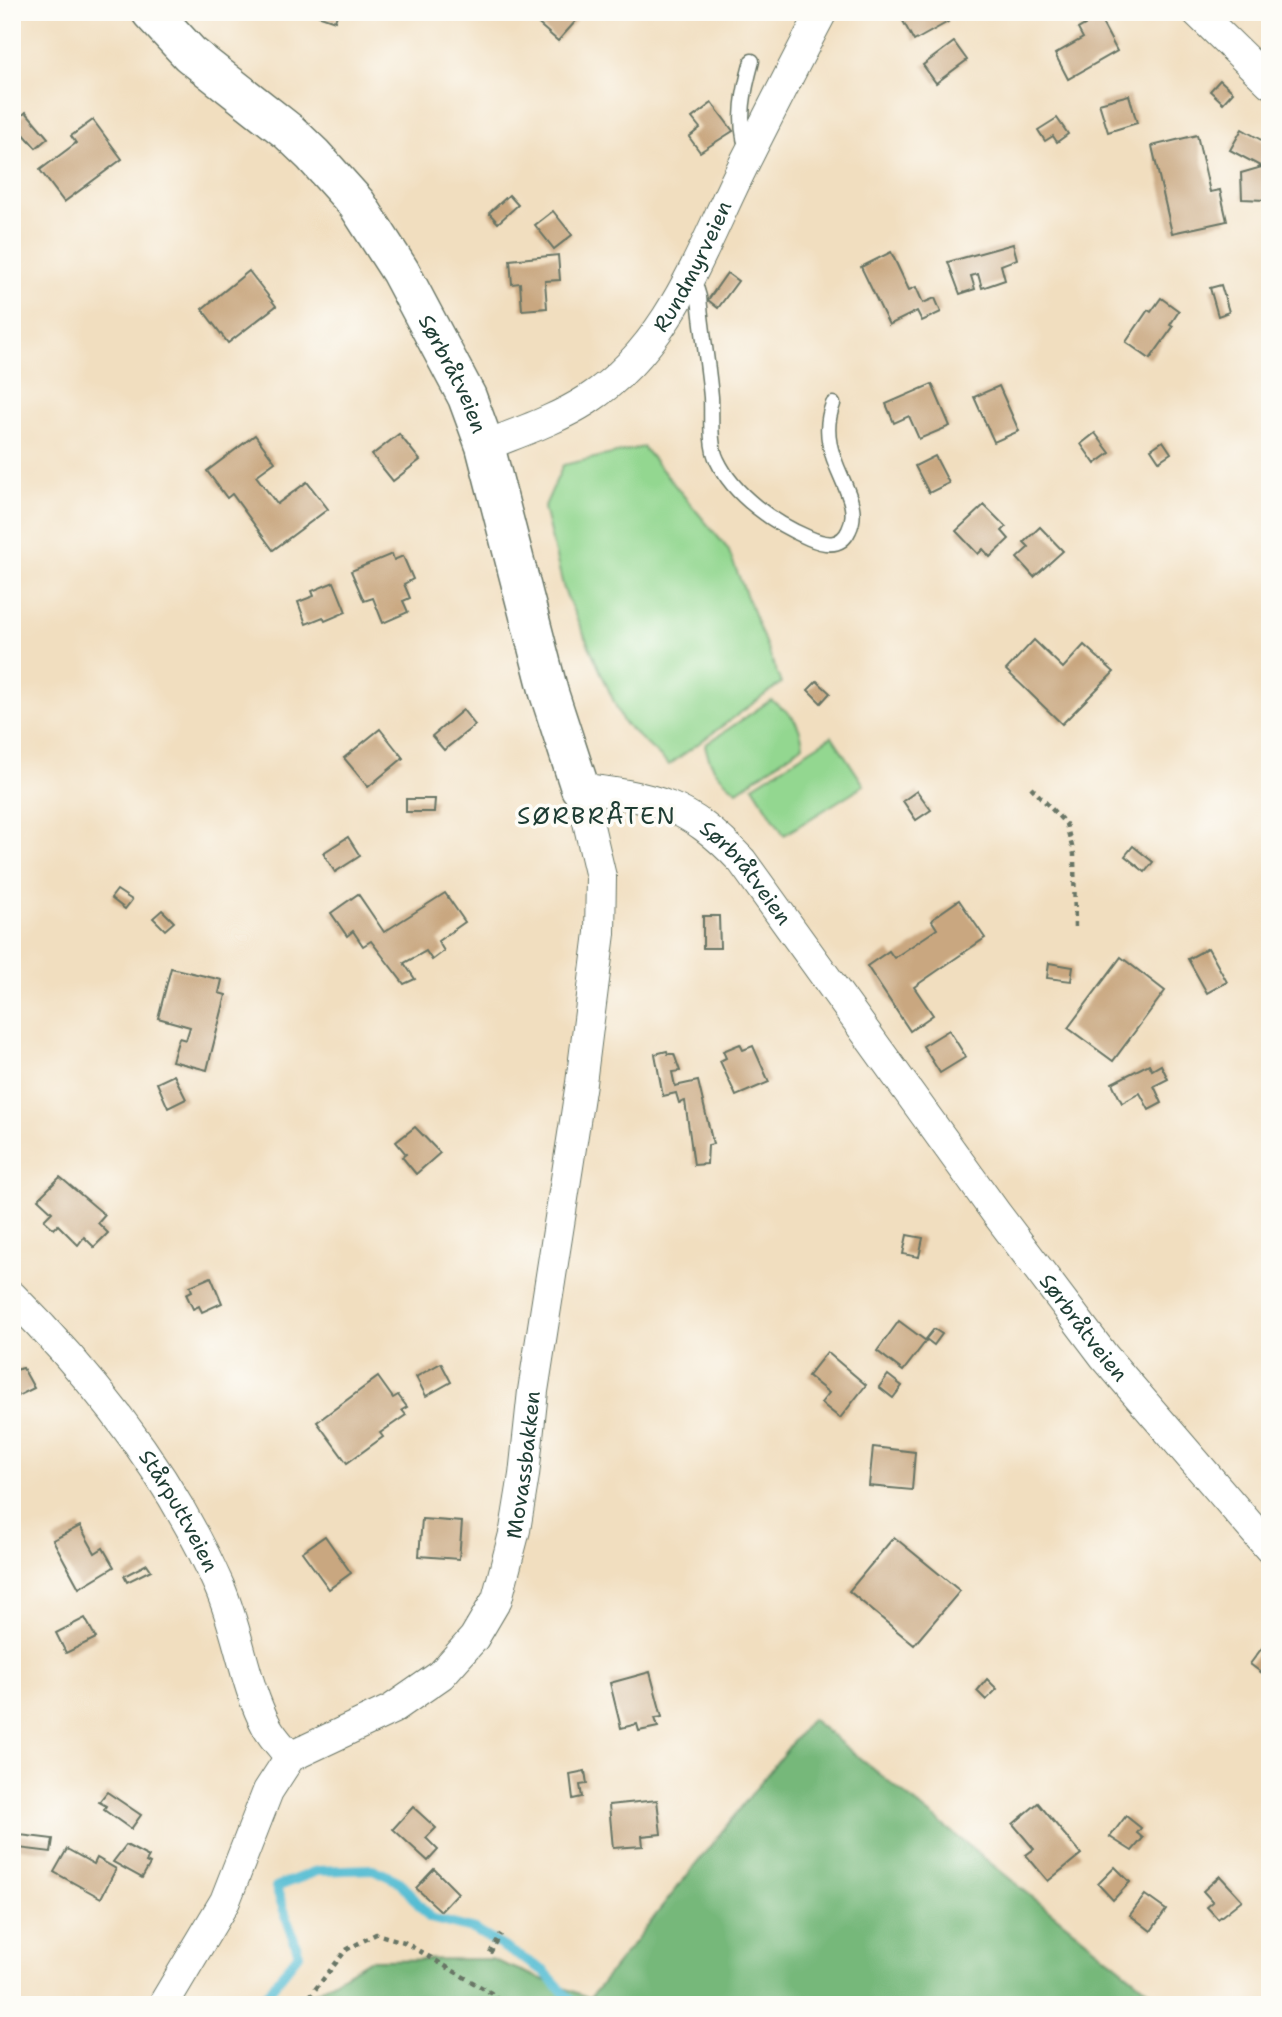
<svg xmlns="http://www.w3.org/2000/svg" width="1282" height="2017" font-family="'Shantell Sans',sans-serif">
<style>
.green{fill:#93d790;stroke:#598a62;stroke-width:2}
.forest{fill:#76b87a;stroke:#4a7a57;stroke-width:2}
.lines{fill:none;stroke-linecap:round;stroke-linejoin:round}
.stream{stroke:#56bdd3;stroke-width:10}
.building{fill:#c9a780}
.lane-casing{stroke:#687565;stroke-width:17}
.street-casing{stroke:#687565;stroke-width:32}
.secondary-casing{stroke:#687565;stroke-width:41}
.path{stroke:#687565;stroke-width:4.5;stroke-dasharray:5 5;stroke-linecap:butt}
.lane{stroke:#fff;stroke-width:14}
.street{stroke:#fff;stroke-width:30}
.secondary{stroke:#fff;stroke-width:38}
.labels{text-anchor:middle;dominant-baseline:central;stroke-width:7;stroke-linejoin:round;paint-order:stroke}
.street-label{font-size:21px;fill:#1f3d34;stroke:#fdfcf7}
.quarter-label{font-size:24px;letter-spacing:2px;fill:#1f3d34;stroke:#fdfcf7}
</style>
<rect width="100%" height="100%" fill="#fdfcf7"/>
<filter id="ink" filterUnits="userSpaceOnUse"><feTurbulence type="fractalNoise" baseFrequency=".0143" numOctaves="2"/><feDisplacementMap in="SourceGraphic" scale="14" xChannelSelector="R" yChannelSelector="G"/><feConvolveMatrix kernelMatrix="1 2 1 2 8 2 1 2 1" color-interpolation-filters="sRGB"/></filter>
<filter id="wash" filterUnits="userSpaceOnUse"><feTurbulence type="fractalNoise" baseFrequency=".00686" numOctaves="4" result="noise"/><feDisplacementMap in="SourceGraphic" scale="28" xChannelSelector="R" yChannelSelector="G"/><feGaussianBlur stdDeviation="1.57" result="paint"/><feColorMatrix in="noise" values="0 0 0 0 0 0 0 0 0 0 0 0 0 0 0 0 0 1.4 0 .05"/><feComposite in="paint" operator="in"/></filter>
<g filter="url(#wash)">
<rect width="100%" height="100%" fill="#f1debf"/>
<g class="green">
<path d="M643,447L728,549L781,683L669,765L623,722L564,590L544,508L563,465Z"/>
<path d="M771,700C791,713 800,721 803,745L737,791C719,777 710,767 705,745Z"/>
<path d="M832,736L864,785L784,835L753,786Z"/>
</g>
<path class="forest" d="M811,1719L1167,2005H294L369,1960L491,1959L590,1998Z"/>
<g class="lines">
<path class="stream" d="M258,2005L299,1954L276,1887L317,1871L373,1869L400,1882L430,1918L475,1930L544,1971L575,2005"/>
</g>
<g id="blocks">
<g class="building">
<path d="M309,12H338L335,21Z"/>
<path d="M525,12H584L558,41Z"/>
<path d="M898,12H942L948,22L914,41Z"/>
<path d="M1099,17L1117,51L1068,79L1055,54L1083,38L1078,29Z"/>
<path d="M954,42L967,60L936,83L923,65Z"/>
<path d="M1220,80L1233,92L1223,103L1210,91Z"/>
<path d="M1129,95L1137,123L1108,132L1099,103Z"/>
<path d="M712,103L733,131L700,152L689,137L700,128L692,118Z"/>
<path d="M26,112L48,138L36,148L14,123Z"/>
<path d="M1057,118L1068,134L1057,142L1053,136L1045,141L1038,130Z"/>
<path d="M93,120L122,159L64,202L40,170L76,143L71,136Z"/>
<path d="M1242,129L1270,145V192L1265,200L1242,199L1241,173L1262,167L1230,150Z"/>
<path d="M1197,135L1210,192L1220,190L1227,221L1172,233L1152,146Z"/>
<path d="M509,195L518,205L498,223L489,213Z"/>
<path d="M553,211L572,235L554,249L535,225Z"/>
<path d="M1013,244L1017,259L1001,265L1005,280L982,288L978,274L971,276L975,289L960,294L948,262Z"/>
<path d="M891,252L909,290L916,287L923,303L935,298L941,312L922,321L917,311L889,325L861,267Z"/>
<path d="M558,255L560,280L545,281L547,308L522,310L520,283L512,284L510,260Z"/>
<path d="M249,271L276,306L228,343L202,309Z"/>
<path d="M727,273L738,281L718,308L708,300Z"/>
<path d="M1221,285L1229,312L1218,316L1210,288Z"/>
<path d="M1161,298L1179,311L1170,325L1173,327L1150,359L1126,342L1148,310L1151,312Z"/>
<path d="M932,384L950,426L919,439L909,416L894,423L886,404Z"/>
<path d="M999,386L1019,431L994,442L974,397Z"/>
<path d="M1095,433L1110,453L1095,464L1081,444Z"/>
<path d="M399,434L420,460L393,481L372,455Z"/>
<path d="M255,435L275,462L256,476L277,504L307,482L328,509L273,550L232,494L227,498L207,471Z"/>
<path d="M1163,441L1171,453L1159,461L1151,449Z"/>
<path d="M935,456L949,483L929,493L915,466Z"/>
<path d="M984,505L1006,527L1002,531L1009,539L990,557L983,549L978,554L956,531Z"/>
<path d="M1040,527L1063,551L1034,577L1017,558L1029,547L1024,542Z"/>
<path d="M392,554L394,560L403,556L413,579L404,584L410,598L403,601L408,612L383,623L373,598L364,601L351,571Z"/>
<path d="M334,582L346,612L325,621L323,617L306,624L298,602L314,596L312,591Z"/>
<path d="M1034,640L1063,668L1084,645L1114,672L1062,724L1006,670Z"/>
<path d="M817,681L830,693L821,703L808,690Z"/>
<path d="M463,710L475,725L444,750L432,736Z"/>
<path d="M380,729L403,758L368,787L344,758Z"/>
<path d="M917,791L931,810L916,820L903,801Z"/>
<path d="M406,799H435L434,812H406Z"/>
<path d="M348,837L360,856L335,872L323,853Z"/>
<path d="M1133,846L1153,862L1145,872L1125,856Z"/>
<path d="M117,890L132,900L125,909L111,898Z"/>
<path d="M445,893L465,922L438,941L444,951L432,960L426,951L404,963L415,979L404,984L371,941L363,946L353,931L347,936L331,913L358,894L384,932Z"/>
<path d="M959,900L985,938L914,987L933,1015L910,1031L867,966L889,951L894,958L937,929L932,921L936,916Z"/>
<path d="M162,910L174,922L165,930L153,918Z"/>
<path d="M703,916H719L720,948H703Z"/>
<path d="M1208,948L1227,982L1207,993L1188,959Z"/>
<path d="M1121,957L1165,991L1113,1061L1068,1028Z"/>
<path d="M1049,963L1073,967L1071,981L1047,978Z"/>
<path d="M171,968L222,980L219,993L226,995L207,1070L172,1061L179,1038L186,1040L190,1027L158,1018Z"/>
<path d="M949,1030L966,1057L940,1073L923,1046Z"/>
<path d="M740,1044L743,1050L753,1046L769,1082L736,1096L720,1061L726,1058L723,1051Z"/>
<path d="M667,1051L668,1054H674L680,1071L672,1072L675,1086L698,1081L713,1144L708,1145L707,1164L694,1165L685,1101L679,1103L676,1093L663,1096L655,1054Z"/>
<path d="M1149,1064L1152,1070L1161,1065L1168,1079L1154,1086L1162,1103L1149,1110L1140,1093L1122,1103L1112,1083Z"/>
<path d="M174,1075L186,1099L168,1108L157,1083Z"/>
<path d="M415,1127L440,1153L416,1174L402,1157L406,1154L396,1142Z"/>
<path d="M60,1177L105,1215L98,1223L108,1233L94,1247L84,1237L78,1245L58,1225L54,1229L44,1220L52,1212L38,1199Z"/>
<path d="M907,1235L923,1238L919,1257L903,1254Z"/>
<path d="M211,1277L222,1303L202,1312L199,1306L193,1309L186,1294L192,1291L190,1286Z"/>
<path d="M899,1321L926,1341L903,1371L877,1351Z"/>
<path d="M934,1329L942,1334L934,1345L926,1339Z"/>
<path d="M827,1352L866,1385L840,1418L821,1403L829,1393L808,1376Z"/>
<path d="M441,1363L451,1382L426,1396L416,1377Z"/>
<path d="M23,1368L34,1388L12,1399V1371Z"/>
<path d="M888,1375L902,1386L893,1398L879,1387Z"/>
<path d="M378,1377L393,1398L398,1395L407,1407L402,1410L406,1415L380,1433L383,1437L347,1463L317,1422Z"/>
<path d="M873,1447L915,1452L912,1490L869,1486Z"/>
<path d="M422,1519L462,1522L459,1559L419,1556Z"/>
<path d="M80,1526L95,1553L103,1548L114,1567L79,1588L53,1540Z"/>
<path d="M325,1536L351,1573L329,1589L302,1552Z"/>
<path d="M894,1537L960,1591L914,1645L849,1591Z"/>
<path d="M147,1564L151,1570L127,1582L124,1576Z"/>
<path d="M85,1618L96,1638L66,1653L56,1633Z"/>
<path d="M1262,1648L1270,1654V1679L1250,1664Z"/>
<path d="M650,1672L662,1717L655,1718L658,1727L639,1731L637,1724L621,1728L610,1683Z"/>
<path d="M987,1679L997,1689L986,1700L977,1691Z"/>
<path d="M585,1771L587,1784L580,1785L582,1797L573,1799L570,1774Z"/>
<path d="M107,1792L141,1815L131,1829L104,1810L106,1806L99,1802Z"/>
<path d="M657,1800L661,1834L642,1836L643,1846L613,1848L609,1805Z"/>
<path d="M1038,1803L1081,1854L1048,1881L1026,1855L1034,1849L1013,1824Z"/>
<path d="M413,1807L436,1828L426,1838L438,1850L428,1861L393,1829Z"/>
<path d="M1126,1816L1141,1828L1137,1833L1143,1838L1132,1851L1110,1837Z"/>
<path d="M20,1835L53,1839L51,1852L18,1848Z"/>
<path d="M126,1845L149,1857L146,1862L150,1864L142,1878L113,1862Z"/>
<path d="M67,1849L94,1864L97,1858L116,1869L101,1898L54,1872Z"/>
<path d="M1115,1867L1130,1882L1113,1900L1098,1884Z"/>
<path d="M434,1869L458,1893L441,1911L416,1888Z"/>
<path d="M1220,1876L1242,1900L1218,1919L1207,1907L1213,1902L1203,1891Z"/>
<path d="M1145,1895L1166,1910L1151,1931L1130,1915Z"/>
</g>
</g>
</g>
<g filter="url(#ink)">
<use href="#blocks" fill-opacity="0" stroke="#687565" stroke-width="2"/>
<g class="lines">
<defs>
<g id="lane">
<path d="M747,149C737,120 744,90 752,61"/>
<path d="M690,280L696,287L699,297C702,330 708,364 711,397C712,415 709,444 717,460C734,496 774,523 809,538C825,545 841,548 849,530C867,494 812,458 833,404"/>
</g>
<g id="street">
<path d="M1197,12L1270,83"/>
<path id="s1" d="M485,446C519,432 556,420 587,400C675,343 703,242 749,154C773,107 797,59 822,12"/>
<path id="s2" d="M12,1296C96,1380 171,1476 219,1586C239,1631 244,1684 267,1727C273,1738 283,1748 290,1757"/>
<path id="s3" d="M163,2005L225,1901L268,1791L290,1757L392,1709L441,1675L474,1638L497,1599L515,1530L524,1475L533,1391L581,1083L600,933L601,877L580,788C656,798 687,803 742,861L996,1213L1104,1356L1270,1549"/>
</g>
<g id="secondary">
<path id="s4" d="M151,12L190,54L289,132L313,155L357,204L400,271L467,397L485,446L549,693L580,788"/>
</g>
</defs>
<use href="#lane" class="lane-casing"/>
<use href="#street" class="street-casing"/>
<use href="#secondary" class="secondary-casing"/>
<g class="path">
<path d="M1031,787L1066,824L1074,854L1075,931"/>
<path d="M490,1953L501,1934"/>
<path d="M303,2005L346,1950L376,1934L404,1942L491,1993L503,2005"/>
</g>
<use href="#lane" class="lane"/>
<use href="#street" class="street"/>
<use href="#secondary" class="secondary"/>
</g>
</g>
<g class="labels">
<g class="street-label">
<text stroke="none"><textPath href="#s1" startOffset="285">Rundmyrveien</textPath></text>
<text stroke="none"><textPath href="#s4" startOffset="478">Sørbråtveien</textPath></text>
<text stroke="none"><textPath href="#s3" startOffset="1563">Sørbråtveien</textPath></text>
<text stroke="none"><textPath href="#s3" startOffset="2130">Sørbråtveien</textPath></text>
<text stroke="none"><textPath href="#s3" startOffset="684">Movassbakken</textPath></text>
<text stroke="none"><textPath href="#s2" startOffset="273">Stårputtveien</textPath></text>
</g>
<g class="quarter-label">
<text x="597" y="816">SØRBRÅTEN</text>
</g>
</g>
<rect width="1282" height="2017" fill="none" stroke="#fdfcf7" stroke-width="42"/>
</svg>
